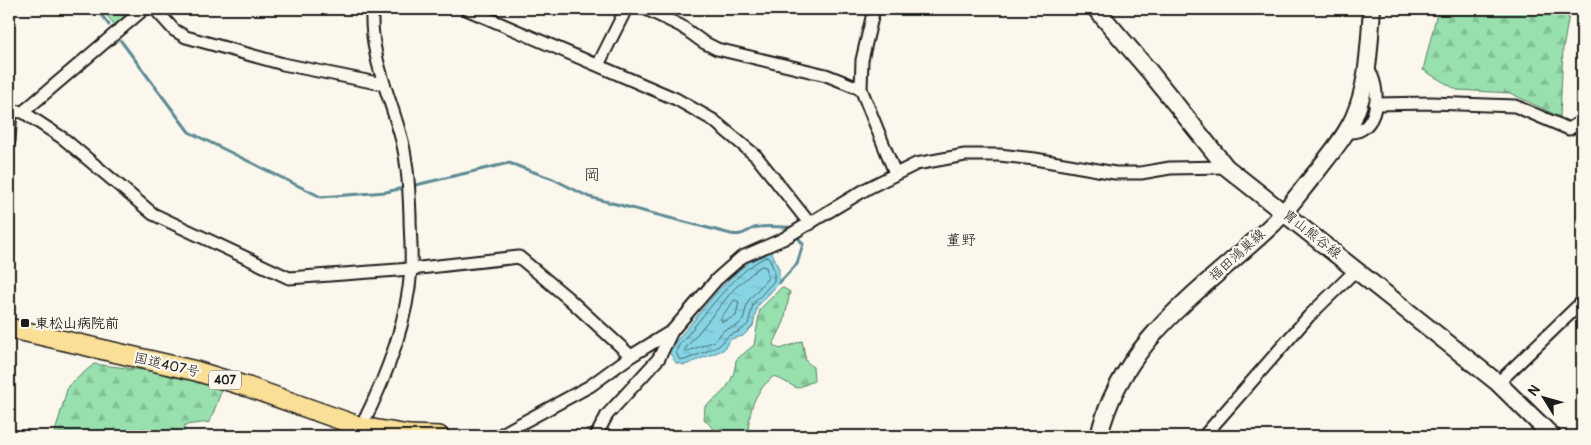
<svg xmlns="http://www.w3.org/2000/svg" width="1591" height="445" font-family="Pangolin,'Klee One',sans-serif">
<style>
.forest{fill:url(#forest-firs);stroke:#5a7e65}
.water{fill:url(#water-ripples);stroke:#5c8a94}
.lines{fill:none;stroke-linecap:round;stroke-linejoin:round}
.shore{stroke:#46666c;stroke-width:1}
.stream{stroke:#5c8a94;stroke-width:3}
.minor-casing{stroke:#1c1c1c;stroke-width:15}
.secondary-casing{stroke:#1c1c1c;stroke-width:20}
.trunk-casing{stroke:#1c1c1c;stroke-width:22}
.minor{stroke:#fbf7ec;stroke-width:11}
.secondary{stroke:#fbf7ec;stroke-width:16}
.trunk{stroke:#fadf96;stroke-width:19}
.poi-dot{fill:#1c1c1c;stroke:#fbf7ec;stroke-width:2}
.labels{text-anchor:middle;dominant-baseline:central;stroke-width:4.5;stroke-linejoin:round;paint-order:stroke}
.shield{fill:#fbf7ec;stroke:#5f5e5a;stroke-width:1}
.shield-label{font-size:12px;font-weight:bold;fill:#1c1c1c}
.street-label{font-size:14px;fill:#1c1c1c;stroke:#fbf7ec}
.poi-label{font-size:14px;font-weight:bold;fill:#1c1c1c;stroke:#fbf7ec;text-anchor:start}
.neighbourhood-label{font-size:15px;fill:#1c1c1c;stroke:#fbf7ec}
.quarter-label{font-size:16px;fill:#1c1c1c;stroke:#fbf7ec}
</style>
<defs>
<pattern id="forest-firs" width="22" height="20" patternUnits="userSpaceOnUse" patternTransform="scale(1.25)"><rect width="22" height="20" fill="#98e0ae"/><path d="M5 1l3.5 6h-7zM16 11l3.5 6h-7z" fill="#82c095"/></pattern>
<pattern id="water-ripples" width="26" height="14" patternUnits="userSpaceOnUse" patternTransform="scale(1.25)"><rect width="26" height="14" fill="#86d4e4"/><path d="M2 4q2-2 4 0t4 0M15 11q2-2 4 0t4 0" fill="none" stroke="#73b5c3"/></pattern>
</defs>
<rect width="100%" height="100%" fill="#fbf7ec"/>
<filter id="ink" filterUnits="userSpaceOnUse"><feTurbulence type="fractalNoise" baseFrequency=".02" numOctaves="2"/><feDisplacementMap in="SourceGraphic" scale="10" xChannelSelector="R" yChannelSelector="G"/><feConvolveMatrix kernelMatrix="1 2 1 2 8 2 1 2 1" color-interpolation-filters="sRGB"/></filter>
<g filter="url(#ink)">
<g class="forest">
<path d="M101,9H136L115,25Z"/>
<path d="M1438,9H1570L1563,49L1560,117L1510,93L1457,90L1423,70Z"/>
<path d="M782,287L790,292L784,322L773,345L780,349L802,341L806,361L813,367L814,381L797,388L774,376C754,393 751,405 748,430L737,436H720L704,419L705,406C724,394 734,382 736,360L754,345L760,309Z"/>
<path d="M94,364L168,373L222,389L210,422L185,425L184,436H54L68,386Z"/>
</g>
<path class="water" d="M771,250L779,269V283L757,307L753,326L743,336L731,339L723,350L685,365L676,363L669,352L675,342C705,309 729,268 771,250Z"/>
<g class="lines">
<g class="shore">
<path d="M766,257L769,258L774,270V281L753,304L748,324L740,331L728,336L719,346L685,360L679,359L676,352L679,345C703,318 734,271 766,257Z"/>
<path d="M761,266L766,267L768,278L748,301L743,320L737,326L724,330L715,341L685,352V349L734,289Z"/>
<path d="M735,300L739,302L736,316L722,322L721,318Z"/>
</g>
<g class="stream">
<path d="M97,9L109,25"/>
<path d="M121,41L189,132L321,197L386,192L509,163L553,179L589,197L731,234C742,236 745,232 754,228C764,225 778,227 788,227L791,231"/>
<path d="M779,283L797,264L803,244L796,235"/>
</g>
<defs>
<g id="minor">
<path d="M155,9L174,30L186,37L283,64L382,84"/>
<path d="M466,9L676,99L713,120L756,156L810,224"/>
<path d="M646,9L681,26L703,42L717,49L826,75L861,89"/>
<path d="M874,9L862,60L861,89L895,173"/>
<path d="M598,65L626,9"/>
<path d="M9,98L11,111L9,141"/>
<path d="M1375,104L1431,103L1515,106L1569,129L1582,121"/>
<path d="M11,111L23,112L64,139L153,214L289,278L411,269L519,257L569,299L631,356"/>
<path d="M23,112L144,9"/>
<path d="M1346,132C1379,136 1383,87 1367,68"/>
<path d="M1498,383L1582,302"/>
<path d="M361,427C386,378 407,324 411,269C412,251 410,233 410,216C409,191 408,165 402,141C390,94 370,60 372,9"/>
<path d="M498,436L590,386L631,356L672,331L717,279L742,257L783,239L868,188L916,164L965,155H999L1035,159L1115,173H1141L1170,168L1226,167"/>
<path d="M596,436L607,415L659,358L672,331"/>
<path d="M1204,436L1309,316L1356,270"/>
</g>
<g id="secondary">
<path d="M1096,9L1150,72L1226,167L1498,383L1552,436"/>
<path d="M1099,436C1122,338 1206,288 1274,223C1290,207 1303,188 1318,170C1331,153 1345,137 1354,117C1369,83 1369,45 1372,9"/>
</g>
<path id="trunk" d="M9,328L196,371L248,387L361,427L409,435L439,436"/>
</defs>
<use href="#minor" class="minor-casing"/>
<use href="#secondary" class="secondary-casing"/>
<use href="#trunk" class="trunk-casing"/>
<use href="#minor" class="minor"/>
<use href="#secondary" class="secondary"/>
<use href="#trunk" class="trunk"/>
</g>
</g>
<rect class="poi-dot" x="20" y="318" width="10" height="10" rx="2.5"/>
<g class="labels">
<rect class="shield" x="209" y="370.5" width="32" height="19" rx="4"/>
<g class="shield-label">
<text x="225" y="380">407</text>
</g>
<g class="street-label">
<text transform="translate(1312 234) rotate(38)">胄山熊谷線</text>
<text transform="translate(1237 255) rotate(-42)">福田鴻巣線</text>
<text transform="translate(167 365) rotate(13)">国道407号</text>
</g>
<g class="poi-label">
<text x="35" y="323">東松山病院前</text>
</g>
<g class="neighbourhood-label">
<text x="961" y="240">董野</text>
</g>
<g class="quarter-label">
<text x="592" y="175">岡</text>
</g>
</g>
<rect width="1591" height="445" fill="none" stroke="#fbf7ec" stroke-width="30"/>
<rect x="15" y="15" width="1561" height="415" fill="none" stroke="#1c1c1c" stroke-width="2" filter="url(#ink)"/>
<g transform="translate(1544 398) rotate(307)" stroke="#fbf7ec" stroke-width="4" paint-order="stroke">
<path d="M0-4L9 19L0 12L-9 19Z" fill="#1c1c1c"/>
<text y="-8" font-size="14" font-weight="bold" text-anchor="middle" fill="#1c1c1c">N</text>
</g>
</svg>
